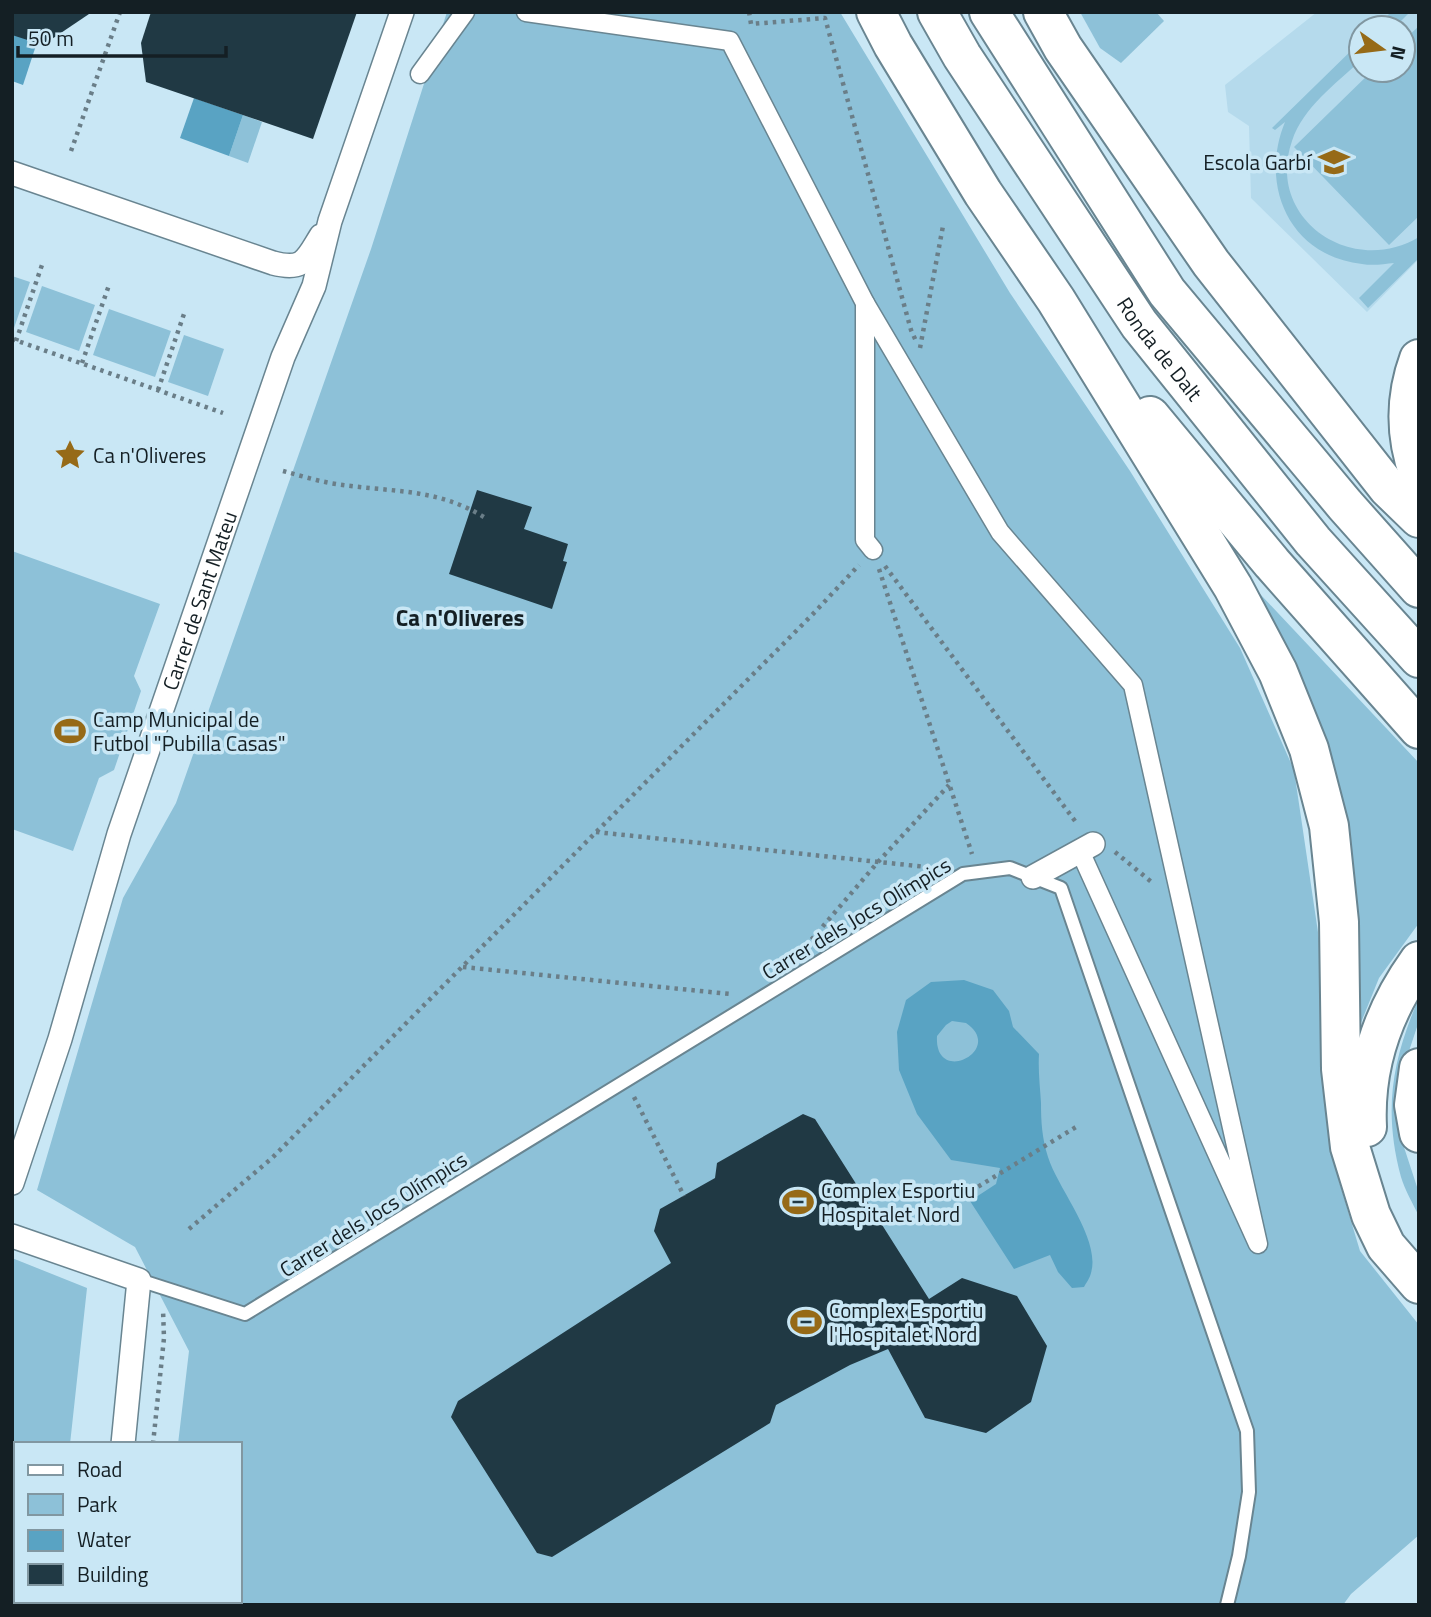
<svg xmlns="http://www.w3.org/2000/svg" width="1431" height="1617" font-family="'Titillium Web',sans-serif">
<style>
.built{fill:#b5daec;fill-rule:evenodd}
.green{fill:#8dc1d8}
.water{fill:#59a3c3;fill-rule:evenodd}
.building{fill:#203944}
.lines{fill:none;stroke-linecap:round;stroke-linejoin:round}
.service-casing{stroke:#698591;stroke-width:16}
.pedestrian-casing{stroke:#698591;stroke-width:21}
.minor-casing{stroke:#698591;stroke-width:26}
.trunk-casing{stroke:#698591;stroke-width:42}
.path{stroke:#6a7e88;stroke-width:4.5;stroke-dasharray:3.5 5;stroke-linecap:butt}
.service{stroke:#fff;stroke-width:12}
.pedestrian{stroke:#fff;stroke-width:18}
.minor{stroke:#fff;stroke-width:23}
.trunk{stroke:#fff;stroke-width:38}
.labels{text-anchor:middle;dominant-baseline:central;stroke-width:7;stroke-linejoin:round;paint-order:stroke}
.poi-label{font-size:21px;fill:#141f24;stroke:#c9e7f5;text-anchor:start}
.street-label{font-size:21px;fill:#141f24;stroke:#c9e7f5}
.neighbourhood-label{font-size:23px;font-weight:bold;fill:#141f24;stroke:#c9e7f5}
</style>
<rect width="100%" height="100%" fill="#c9e7f5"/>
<path class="built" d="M1317,12H1419V259L1367,312L1251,198L1249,126L1228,112L1225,85ZM1361,28H1403V70H1361Z"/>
<g class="green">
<path d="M447,12H840L1010,293L1130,471L1240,648L1294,770L1323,966L1325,1097L1339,1181L1360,1251L1419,1325V1535L1351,1594L1343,1605H158L159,1601H240V1444H178L189,1351L135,1247L37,1190L123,898L176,803L371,249Z"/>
<path d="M1080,12H1156L1164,21L1121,63L1100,48Z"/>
<path d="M1391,12H1410L1394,28H1375Z"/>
<path d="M1419,26V216L1389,245L1294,147L1373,70H1403V41Z"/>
<path d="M1361,41V60C1336,84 1303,107 1292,141C1265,218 1351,278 1419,237V258L1368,308L1359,298L1394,263C1384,264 1373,266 1362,264C1289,256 1259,185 1285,122L1275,130L1272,128Z"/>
<path d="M243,115L262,122L248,163L229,156Z"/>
<path d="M12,276L30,282L14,328H12Z"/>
<path d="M42,286L95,305L79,351L26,332Z"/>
<path d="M109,309L171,331L155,377L93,355Z"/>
<path d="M184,335L224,349L208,396L168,382Z"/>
<path d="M12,551L160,604L134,676L141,691L114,770L99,778L73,851L12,829Z"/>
<path d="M1246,579L1419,763V923L1379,978L1356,1035L1346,849Z"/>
<path d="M1419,998V1021L1404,1066L1401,1138L1419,1193V1216C1413,1204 1405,1190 1401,1177C1383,1110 1392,1060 1419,998Z"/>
<path d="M12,1258L87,1288L70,1444H16V1601H54V1605H12Z"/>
</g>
<g class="water">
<path d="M44,21L23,85L12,81V35Z"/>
<path d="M194,98L243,115L229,156L180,138Z"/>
<path d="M964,980L993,990L1009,1011L1013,1027L1039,1054C1038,1071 1040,1086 1041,1103C1041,1122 1042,1138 1048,1157C1058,1189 1101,1239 1091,1273C1090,1278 1086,1283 1084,1287L1072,1288L1058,1272L1050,1255L1014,1269L970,1201L996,1184L1000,1168L951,1160L917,1114L899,1070L897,1032L906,1000L931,982ZM952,1021L966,1023C1006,1050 934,1087 937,1036L946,1025Z"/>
</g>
<g class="building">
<path d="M12,12H92L43,45L12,35Z"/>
<path d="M151,12H357L313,139L146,82L141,43Z"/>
<path d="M477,490L532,507L524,529L568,544L563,561L567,562L552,609L449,574Z"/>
<path d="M803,1114L815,1119L929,1299L962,1278L1017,1296L1047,1346L1031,1402L986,1433L925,1418L888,1349L850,1365L776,1405L770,1423L552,1557L537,1553L451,1417L458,1401L671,1263L654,1231L660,1209L715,1178L717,1163Z"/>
</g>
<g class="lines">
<defs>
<path id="service" d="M139,1280L245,1314L963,874L1010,868L1061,888L1247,1431L1249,1492L1239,1556L1227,1605"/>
<g id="pedestrian">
<path d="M526,12L730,41L865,303V540L873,550"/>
<path d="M420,74L465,12"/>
<path d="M865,303L1000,532L1133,685L1258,1244L1080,851"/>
</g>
<g id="minor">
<path d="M12,173L273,263C304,271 306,260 321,236"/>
<path d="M1033,877L1093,844"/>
<path id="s1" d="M12,1183L60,1039L119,834L283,357L314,286L330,221L402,12"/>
<path d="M12,1236L139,1280L123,1444"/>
<path d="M106,1605L107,1601"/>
</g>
<g id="trunk">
<path d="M876,12L893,45L983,193L1056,300L1233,587L1278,672L1309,749L1329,826L1339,922L1341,1069L1350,1147L1371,1215L1386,1246L1419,1284"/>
<path id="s2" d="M937,12L962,56L1139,324L1313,541L1419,658"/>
<path d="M989,12L1167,292L1345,505L1419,588"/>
<path d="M1043,12L1063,48L1211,263L1388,488L1419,518"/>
<path d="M1419,359C1405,397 1405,436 1419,475"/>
<path d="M1150,416L1272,563L1419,729"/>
<path d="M1419,1068L1414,1105L1419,1133"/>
<path d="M1367,1127C1364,1066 1383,1011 1419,961"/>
</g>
</defs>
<use href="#service" class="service-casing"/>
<use href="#pedestrian" class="pedestrian-casing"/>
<use href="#minor" class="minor-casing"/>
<use href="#trunk" class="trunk-casing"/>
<g class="path">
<path d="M749,12L751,24L825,18L911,330L916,341"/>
<path d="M71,151L120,12"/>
<path d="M12,339L223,413"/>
<path d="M16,341L43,262"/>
<path d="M920,348L943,226"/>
<path d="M82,363L109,285"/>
<path d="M158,390L185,311"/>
<path d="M283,471C298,475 314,480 330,483C387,493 436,486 487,519"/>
<path d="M885,566L1078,825"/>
<path d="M879,569L972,854"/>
<path d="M596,832L936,868"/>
<path d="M1115,852L1154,884"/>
<path d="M806,946L878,862L949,785"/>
<path d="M463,967L730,994"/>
<path d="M634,1097L684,1196"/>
<path d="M971,1191L1076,1127"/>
<path d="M189,1229L272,1158L812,615L859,565"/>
<path d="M153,1444L164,1338L163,1309"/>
<path d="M137,1605L138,1601"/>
</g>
<use href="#service" class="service"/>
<use href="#pedestrian" class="pedestrian"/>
<use href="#minor" class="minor"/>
<use href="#trunk" class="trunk"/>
</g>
<defs>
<symbol id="school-bare" viewBox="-9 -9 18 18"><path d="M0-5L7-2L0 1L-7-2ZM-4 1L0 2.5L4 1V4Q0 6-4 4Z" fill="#966a17" stroke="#c9e7f5" stroke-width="2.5" paint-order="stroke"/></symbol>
<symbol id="sight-bare" viewBox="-9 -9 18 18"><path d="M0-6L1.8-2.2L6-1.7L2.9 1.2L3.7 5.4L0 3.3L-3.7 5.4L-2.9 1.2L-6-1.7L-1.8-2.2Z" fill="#966a17" stroke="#c9e7f5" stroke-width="2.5" paint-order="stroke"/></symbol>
<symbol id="stadium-bare" viewBox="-9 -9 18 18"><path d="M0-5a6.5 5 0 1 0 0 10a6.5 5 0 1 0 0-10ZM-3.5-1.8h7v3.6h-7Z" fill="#966a17" stroke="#c9e7f5" stroke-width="2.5" paint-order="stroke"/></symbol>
</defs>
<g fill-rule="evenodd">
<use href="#school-bare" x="1312" y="140" width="44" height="44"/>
<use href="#sight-bare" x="48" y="433" width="44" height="44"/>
<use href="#stadium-bare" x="48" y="709" width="44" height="44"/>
<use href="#stadium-bare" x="776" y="1180" width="44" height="44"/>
<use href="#stadium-bare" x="784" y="1300" width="44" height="44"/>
</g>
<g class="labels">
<g class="poi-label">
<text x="1311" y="162" text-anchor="end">Escola Garbí</text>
<text x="93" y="455">Ca n'Oliveres</text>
<text x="93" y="719">Camp Municipal de<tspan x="93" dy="24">Futbol "Pubilla Casas"</tspan></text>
<text x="821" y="1190">Complex Esportiu<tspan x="821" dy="24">Hospitalet Nord</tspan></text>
<text x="829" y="1310">Complex Esportiu<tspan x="829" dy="24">l'Hospitalet Nord</tspan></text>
</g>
<g class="street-label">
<text stroke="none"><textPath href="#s2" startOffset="404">Ronda de Dalt</textPath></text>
<text stroke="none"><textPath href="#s1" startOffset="612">Carrer de Sant Mateu</textPath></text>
<text transform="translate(856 918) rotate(-31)">Carrer dels Jocs Olímpics</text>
<text transform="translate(373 1214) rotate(-32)">Carrer dels Jocs Olímpics</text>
</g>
<g class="neighbourhood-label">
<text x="460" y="617">Ca n'Oliveres</text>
</g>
</g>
<rect width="1431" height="1617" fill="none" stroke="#141f24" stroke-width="28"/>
<rect x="14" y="1442" width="228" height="161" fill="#c9e7f5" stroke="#8197a1" stroke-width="2"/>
<rect x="28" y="1465" width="35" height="10" fill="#ffffff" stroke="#8197a1" stroke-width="2"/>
<text x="77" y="1477" font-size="21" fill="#141f24">Road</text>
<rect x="28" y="1494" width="35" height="21" fill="#8dc1d8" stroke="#8197a1" stroke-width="2"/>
<text x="77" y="1512" font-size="21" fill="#141f24">Park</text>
<rect x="28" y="1530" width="35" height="21" fill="#59a3c3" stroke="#8197a1" stroke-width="2"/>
<text x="77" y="1547" font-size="21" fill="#141f24">Water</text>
<rect x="28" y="1564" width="35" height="21" fill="#203944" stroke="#8197a1" stroke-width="2"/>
<text x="77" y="1582" font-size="21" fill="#141f24">Building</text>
<g transform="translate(1382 49) rotate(104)"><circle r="33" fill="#c9e7f5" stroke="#8197a1" stroke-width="2"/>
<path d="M0-5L12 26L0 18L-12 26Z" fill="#966a17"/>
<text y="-10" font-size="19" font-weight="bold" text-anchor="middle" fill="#141f24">N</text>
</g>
<path d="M18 46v10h208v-10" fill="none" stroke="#141f24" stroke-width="3.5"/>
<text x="28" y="46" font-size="21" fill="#141f24" stroke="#c9e7f5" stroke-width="5" paint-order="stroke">50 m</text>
</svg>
